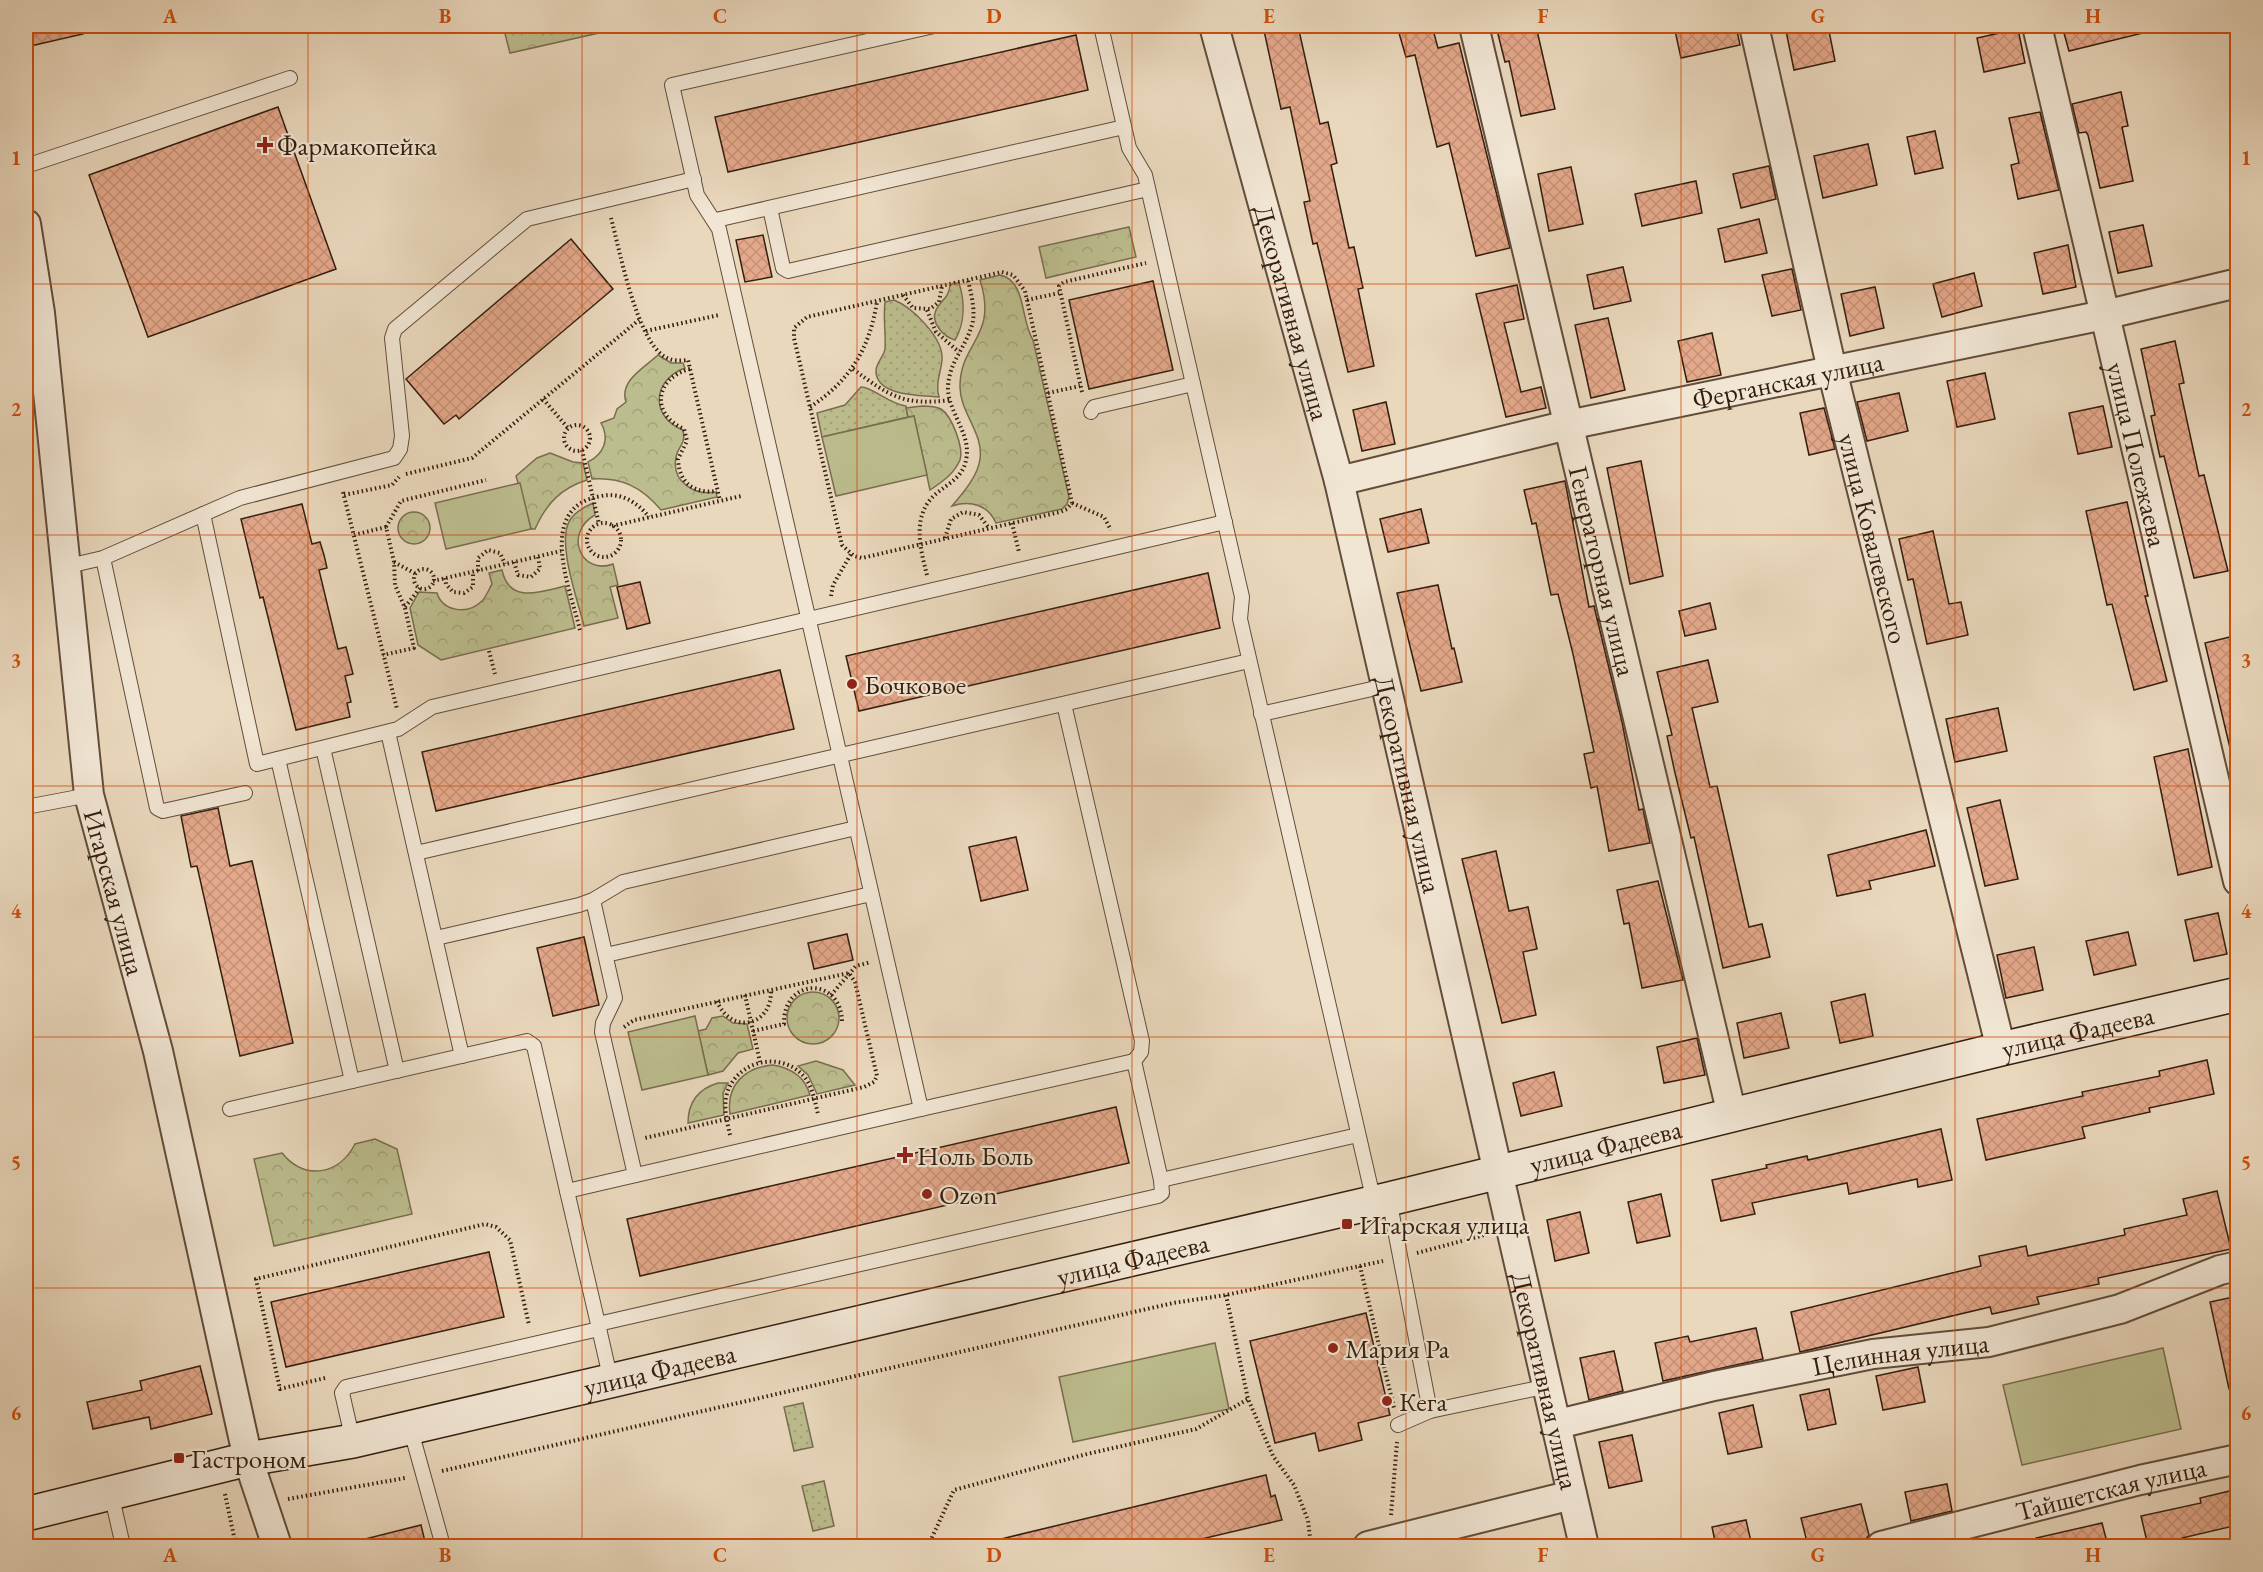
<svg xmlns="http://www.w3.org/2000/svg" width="2263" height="1572" font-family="'EB Garamond',serif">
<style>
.grass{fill:url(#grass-dots);stroke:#786e4e;stroke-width:1.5}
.park{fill:url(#park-crowns);stroke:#786e4e;stroke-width:1.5}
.garden{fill:#bcbd8e;stroke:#786e4e;stroke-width:1.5}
.building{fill:url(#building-cross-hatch);stroke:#351e0f;stroke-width:1.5}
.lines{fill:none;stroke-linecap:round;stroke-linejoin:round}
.lane-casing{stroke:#624c3a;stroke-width:16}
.street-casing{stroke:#624c3a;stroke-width:32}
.secondary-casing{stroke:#351e0f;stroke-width:36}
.path{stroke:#351e0f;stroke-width:4;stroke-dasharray:1.5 3;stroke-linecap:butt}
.lane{stroke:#f1e6d4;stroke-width:14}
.street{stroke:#f1e6d4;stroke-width:28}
.secondary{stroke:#f1e6d4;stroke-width:33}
.grid{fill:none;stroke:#cd500c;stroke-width:1.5;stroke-opacity:0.55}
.poi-dot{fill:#8f2418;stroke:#f1e6d4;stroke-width:2}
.labels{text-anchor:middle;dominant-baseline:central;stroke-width:4.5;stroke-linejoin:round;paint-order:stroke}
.poi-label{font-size:27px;fill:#351e0f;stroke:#f1e6d4;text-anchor:start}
.street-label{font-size:27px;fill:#351e0f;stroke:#f1e6d4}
.neatline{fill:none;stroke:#cd500c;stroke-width:2}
.grid-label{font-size:20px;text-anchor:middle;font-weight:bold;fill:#cd500c}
</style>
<defs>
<pattern id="grass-dots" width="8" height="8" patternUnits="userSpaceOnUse" patternTransform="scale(1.5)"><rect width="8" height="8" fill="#bcbd8e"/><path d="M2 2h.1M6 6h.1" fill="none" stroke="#a2a279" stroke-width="1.8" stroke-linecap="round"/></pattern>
<pattern id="park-crowns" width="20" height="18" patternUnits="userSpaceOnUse" patternTransform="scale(1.5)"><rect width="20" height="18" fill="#bcbd8e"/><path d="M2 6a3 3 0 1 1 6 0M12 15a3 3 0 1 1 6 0" fill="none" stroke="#a2a279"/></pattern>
<pattern id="building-cross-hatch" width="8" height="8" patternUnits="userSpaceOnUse" patternTransform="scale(1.5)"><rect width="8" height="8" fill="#e4a88a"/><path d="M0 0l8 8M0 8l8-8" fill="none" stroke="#c49076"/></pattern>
</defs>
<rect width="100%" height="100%" fill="#ead8bd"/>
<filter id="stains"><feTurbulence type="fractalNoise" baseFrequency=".00333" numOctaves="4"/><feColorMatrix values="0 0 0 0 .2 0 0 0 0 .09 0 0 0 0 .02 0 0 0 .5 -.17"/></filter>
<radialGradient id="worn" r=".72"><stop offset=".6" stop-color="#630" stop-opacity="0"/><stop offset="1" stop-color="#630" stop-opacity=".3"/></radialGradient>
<g class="grass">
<path d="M954,283H959C965,302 965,323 955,340C944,337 930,323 936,310C941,300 949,298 950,285Z"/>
<path d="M894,300C912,307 944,338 942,360C941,372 935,384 939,397C922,395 875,397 876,370C877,362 884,356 885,349C886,333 883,318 885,302Z"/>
<path d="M861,387C871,386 889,404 906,406L908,417L822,437L817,413L845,405Z"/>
<path d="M803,1403L813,1447L794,1451L784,1407Z"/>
<path d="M824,1481L834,1526L813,1531L802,1486Z"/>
</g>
<g class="park">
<path d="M503,26H630L510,53Z"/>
<path d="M1129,227L1136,257L1046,278L1039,247Z"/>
<path d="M1000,275C1027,281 1020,320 1033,340L1069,497L1067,504L1062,509L996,523C988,505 971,500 952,506C963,493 978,476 980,459C984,433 959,412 960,385C961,341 998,337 980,280Z"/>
<path d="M658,355L671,363H683L685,368C652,380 650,417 683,430C686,445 679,444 676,457C671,482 695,496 716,492L717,497L661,510C642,487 621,477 592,479L588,462C604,454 610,439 601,423L614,418L617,409L626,402C619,381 644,368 658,355Z"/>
<path d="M922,406C928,406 935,406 941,409C952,416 964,448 960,460C954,474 942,482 930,490L914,416L908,417L906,408Z"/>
<path d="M550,453L573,462L583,463L587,480C561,488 546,504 535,529H531L516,476L537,458Z"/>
<path d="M593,503L595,515C563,533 581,576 613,564L618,585L610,587L618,618L584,626C578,601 556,541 570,520C575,512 584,507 593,503Z"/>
<circle cx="414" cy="528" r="16"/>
<path d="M502,570C509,604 540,592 565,586L575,628L441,660L418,645L410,608L419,592L437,593C443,612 468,615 482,601C486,597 489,589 492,584L489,573Z"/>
<circle cx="813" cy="1018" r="26"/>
<path d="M723,1016L733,1023L747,1024L753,1049L738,1053L723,1071L708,1075L698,1031L706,1029L712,1018Z"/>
<path d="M816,1061L843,1070L855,1085L817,1094L808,1075L798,1066Z"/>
<path d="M773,1065C791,1068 805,1077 810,1095L730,1114C726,1085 745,1067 773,1065Z"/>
<path d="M718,1083H728L723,1093L724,1115L688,1123C688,1102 698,1089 718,1083Z"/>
<path d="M375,1139L397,1149L412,1214L274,1246L254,1159L282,1153C305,1181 339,1175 355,1144Z"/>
</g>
<g class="garden">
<path d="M914,416L927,475L836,496L822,437Z"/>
<path d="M520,483L531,529L446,549L435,503Z"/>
<path d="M695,1016L708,1075L642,1090L628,1032Z"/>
<path d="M1215,1343L1229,1409L1073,1442L1059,1377Z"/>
<path d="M2163,1348L2181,1429L2022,1465L2003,1385Z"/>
</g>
<g class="building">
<path d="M26,26H82L83,34L26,47Z"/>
<path d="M1263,26H1298L1320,124L1328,122L1337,163L1331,165L1349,248L1354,247L1363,288L1358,289L1374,366L1348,372L1317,243L1313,244L1304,202L1310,201L1290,107L1281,109Z"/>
<path d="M1397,26H1432L1438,48L1459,43L1510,248L1476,256L1449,143L1437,147L1415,55L1406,57Z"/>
<path d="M1496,26H1536L1555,109L1521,116L1509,61L1505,62Z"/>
<path d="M1674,26H1736L1740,45L1681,58Z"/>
<path d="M1785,26H1828L1835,61L1794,70Z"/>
<path d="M2062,26H2142L2143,33L2069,51Z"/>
<path d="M2018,29L2025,63L1984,72L1977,38Z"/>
<path d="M1076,35L1088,90L728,172L715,117Z"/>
<path d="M2121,92L2128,126L2122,127L2133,181L2100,188L2088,135L2086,132L2079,133L2072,104Z"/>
<path d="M278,107L336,269L148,337L89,175Z"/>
<path d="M2040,112L2059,190L2018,199L2011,165L2019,163L2009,118Z"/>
<path d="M1935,131L1943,168L1915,174L1907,137Z"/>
<path d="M1868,144L1877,185L1823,198L1814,156Z"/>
<path d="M1769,166L1776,199L1741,208L1733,174Z"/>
<path d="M1571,167L1583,224L1549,231L1538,174Z"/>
<path d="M1696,181L1702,213L1642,226L1635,194Z"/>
<path d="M1759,219L1767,253L1725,262L1718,229Z"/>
<path d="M2143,225L2152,266L2118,273L2109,232Z"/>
<path d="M763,235L772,277L745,282L736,240Z"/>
<path d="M571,239L613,289L459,419L456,415L444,424L406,379Z"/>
<path d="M2068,245L2076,287L2043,294L2034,253Z"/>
<path d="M1623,267L1631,301L1594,309L1587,275Z"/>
<path d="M1792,269L1801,310L1772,316L1762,275Z"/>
<path d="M1974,273L1982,306L1942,317L1933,284Z"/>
<path d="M1153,281L1173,370L1089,389L1069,300Z"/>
<path d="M1517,285L1524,319L1504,323L1521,392L1541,387L1546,408L1506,417L1476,294Z"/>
<path d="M1875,287L1884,328L1850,336L1841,294Z"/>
<path d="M1608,318L1625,390L1591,398L1575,325Z"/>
<path d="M1712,333L1721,375L1687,382L1678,341Z"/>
<path d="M2175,341L2184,383L2179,384L2199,476L2204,475L2228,571L2194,578L2164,456L2160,457L2151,416L2155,415L2141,349Z"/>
<path d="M1985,373L1995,419L1957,427L1947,381Z"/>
<path d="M1899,393L1908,431L1867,441L1857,402Z"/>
<path d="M1386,402L1395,444L1362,451L1353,410Z"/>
<path d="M2103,406L2112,447L2078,454L2069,413Z"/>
<path d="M1824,408L1835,449L1809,455L1800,413Z"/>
<path d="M1641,461L1663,576L1630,584L1607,468Z"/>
<path d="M1565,481L1589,607L1594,606L1622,722L1639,810L1643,809L1650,843L1609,851L1597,786L1591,788L1584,754L1594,752L1573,654L1558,594L1551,595L1536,523L1532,524L1524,490Z"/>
<path d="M2127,502L2148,596H2145L2167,681L2134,690L2112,604L2107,605L2086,511Z"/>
<path d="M302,504L312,544L320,542L324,555L327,568L319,570L338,649L346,647L353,674L345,676L351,702L347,703L350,717L296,730L263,597L260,598L241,519Z"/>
<path d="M1421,509L1429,543L1388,552L1380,519Z"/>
<path d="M1933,531L1949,604L1961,602L1968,635L1927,644L1913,579L1908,580L1899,539Z"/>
<path d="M1208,573L1220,628L859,711L846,656Z"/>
<path d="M640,582L650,623L627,629L617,587Z"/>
<path d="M1438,585L1452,649L1454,648L1462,682L1421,691L1397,593Z"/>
<path d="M1710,603L1716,629L1685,636L1679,611Z"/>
<path d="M2238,635V747L2230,748L2205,643Z"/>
<path d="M1708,660L1718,702L1692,708L1710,787L1717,786L1749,927L1762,924L1770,957L1723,968L1694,837L1691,838L1675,773L1667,736L1672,735L1657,672Z"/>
<path d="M780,670L794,729L436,811L422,752Z"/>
<path d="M1998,708L2007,751L1955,762L1946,719Z"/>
<path d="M2188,749L2212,867L2178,875L2154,757Z"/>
<path d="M2000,800L2018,879L1985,886L1967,808Z"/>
<path d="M218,808L230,866L252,861L293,1043L240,1056L197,866L191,867L181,816Z"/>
<path d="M1926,830L1935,866L1869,881L1871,889L1837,896L1828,855Z"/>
<path d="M1016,837L1028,890L981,901L969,847Z"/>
<path d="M1496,851L1509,911L1528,907L1537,949L1523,952L1536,1015L1502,1023L1462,859Z"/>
<path d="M1658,881L1683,980L1642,988L1629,923L1624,924L1617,890Z"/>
<path d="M2218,913L2227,954L2194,961L2185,920Z"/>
<path d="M2128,932L2136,965L2094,975L2086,941Z"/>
<path d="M847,934L853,960L814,969L808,943Z"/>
<path d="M584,937L599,1005L553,1016L537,948Z"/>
<path d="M2034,947L2043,990L2006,998L1997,955Z"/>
<path d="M1865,994L1873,1036L1840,1043L1831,1002Z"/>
<path d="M1781,1013L1789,1048L1744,1058L1737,1023Z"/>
<path d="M1697,1038L1705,1075L1664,1083L1657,1047Z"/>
<path d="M2207,1060L2214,1094L2149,1108L2150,1112L2082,1127L2085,1138L1986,1160L1977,1119L2083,1096L2082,1092L2160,1076L2159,1071Z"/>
<path d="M1554,1072L1562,1106L1521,1116L1513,1083Z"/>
<path d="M1116,1107L1129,1163L640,1276L627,1219Z"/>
<path d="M1941,1129L1952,1180L1918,1187L1917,1179L1849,1194L1847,1183L1752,1203L1755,1214L1721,1221L1712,1180L1767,1168L1766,1165L1807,1156L1808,1160Z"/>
<path d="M2217,1191L2231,1249L2098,1278L2099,1284L2037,1297L2039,1304L1992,1314L1990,1307L1800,1352L1791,1312L1981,1266L1979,1256L2026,1246L2028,1256L2125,1235L2124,1229L2187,1215L2183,1199Z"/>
<path d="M1661,1194L1670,1236L1637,1243L1628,1202Z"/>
<path d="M1580,1212L1589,1253L1555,1261L1547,1220Z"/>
<path d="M489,1252L504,1317L286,1367L271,1302Z"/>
<path d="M2238,1296V1388L2229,1389L2210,1302Z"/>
<path d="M1366,1313L1390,1415L1358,1423L1362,1440L1319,1451L1315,1433L1275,1443L1250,1341Z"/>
<path d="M1756,1328L1763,1359L1663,1381L1655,1343L1688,1336L1690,1342Z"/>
<path d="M1614,1351L1623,1391L1589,1400L1580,1358Z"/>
<path d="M200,1366L212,1414L151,1429L149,1417L93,1429L87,1402L142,1390L140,1381Z"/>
<path d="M1918,1367L1925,1402L1883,1410L1876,1376Z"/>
<path d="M1829,1389L1836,1424L1808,1430L1800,1395Z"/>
<path d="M1753,1405L1762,1447L1728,1454L1719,1413Z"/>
<path d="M1632,1435L1642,1481L1609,1488L1599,1442Z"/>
<path d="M1266,1475L1271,1497L1275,1495L1282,1520L1172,1546H1002L1001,1539Z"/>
<path d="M1947,1484L1952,1511L1911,1521L1905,1492Z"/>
<path d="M2238,1489V1525L2182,1538L2184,1546H2148L2141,1516L2201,1503L2200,1498Z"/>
<path d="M1861,1504L1869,1535L1866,1539L1835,1546H1808L1801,1518Z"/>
<path d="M1746,1520L1752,1546H1716L1712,1527Z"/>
<path d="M2102,1523L2108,1546H2037L2036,1538Z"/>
<path d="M421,1525L426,1546H366L365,1539Z"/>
</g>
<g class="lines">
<defs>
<g id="lane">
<path d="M934,26L672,85L697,195L719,229L921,1109L1134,1061L1161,1180L1358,1135"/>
<path d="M1101,26L1129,148L1145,175L1242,597L1240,619L1374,1202"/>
<path d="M26,166L290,78"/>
<path d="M770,208L783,268L788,271L1148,189"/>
<path d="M716,220L1124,127"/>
<path d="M1091,412L1094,407L1193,384"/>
<path d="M203,514L257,764L398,729L432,707L1225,522"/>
<path d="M103,558L157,808L163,811L245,793"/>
<path d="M64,567L103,558L240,498L394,458L400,449L402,436L392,338L395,329L527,219L694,179"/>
<path d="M1064,704L1142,1041L1141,1052L1134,1061"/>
<path d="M1261,714L1385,686"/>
<path d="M388,732L462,1056"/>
<path d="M323,748L397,1071"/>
<path d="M278,759L352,1081"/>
<path d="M26,807L89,795"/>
<path d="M416,853L1249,661"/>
<path d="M593,900L615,998L603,1023L602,1032L635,1175"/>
<path d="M436,938L579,905L593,900L623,882L856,828"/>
<path d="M606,955L871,894"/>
<path d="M230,1109L527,1041L534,1046L567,1191"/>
<path d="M921,1109L567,1191L598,1324L1158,1196L1162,1193L1161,1180"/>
<path d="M1389,1199L1430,1411"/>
<path d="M598,1324L611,1381"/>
<path d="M1398,1425L1430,1411L1548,1386"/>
<path d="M410,1427L443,1546"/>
<path d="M353,1441L342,1393L346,1387L599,1329"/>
<path d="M111,1493L123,1546"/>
<path d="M552,1546H557"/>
</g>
<g id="street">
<path id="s1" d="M1214,26L1339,481L1584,1546"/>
<path id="s2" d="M1474,26L1732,1115"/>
<path id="s3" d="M1754,26L1832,370L2001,1049"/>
<path id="s4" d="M2037,26L2238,881"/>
<path id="s5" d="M26,224L40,313L89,795L158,1051L248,1459L277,1546"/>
<path id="s6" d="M1339,481L1568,425L2104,315L2238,283"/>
<path id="s7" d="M1558,1424L1714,1386L1873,1354L1989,1342L2120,1309L2220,1270L2238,1266"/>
<path d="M1368,1546L1572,1495"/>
<path id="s8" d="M1881,1546L2140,1480L2238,1459"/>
</g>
<g id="secondary">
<path id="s9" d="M26,1514L248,1459L353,1441L1389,1199L2001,1049L2238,994"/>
</g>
</defs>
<use href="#lane" class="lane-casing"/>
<use href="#street" class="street-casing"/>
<use href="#secondary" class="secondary-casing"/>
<g class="path">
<path d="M611,218C620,251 636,339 665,357C672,361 680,361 688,360L720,501"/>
<path d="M1002,272L1013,275L1025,291L1072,503L1067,509L1060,512L862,558L854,556L842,545L794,338V328L807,317Z"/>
<path d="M903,295L913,308L930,309L939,302L942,286"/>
<path d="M1027,300L1059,293"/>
<path d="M927,310L936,332L959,352"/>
<path d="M646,331L719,315"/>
<path d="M690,369C655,378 650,414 684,429L687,441L678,459C679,483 694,494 717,491"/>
<path d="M853,369C889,396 904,406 950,400"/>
<path d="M1082,392L1059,286L1064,282L1146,263"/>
<path d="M1048,393L1080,386"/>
<path d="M543,399L568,428"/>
<path d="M810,407C850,381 870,348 877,301"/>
<circle cx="577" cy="438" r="13"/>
<path d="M582,450L599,524"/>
<path d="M406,474L472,458L639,320"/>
<path d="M343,492L397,709"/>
<path d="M344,495L392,485L399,477"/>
<path d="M1072,503L1104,517L1111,530"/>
<path d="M1012,523L1019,552"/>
<circle cx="604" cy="540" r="17"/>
<path d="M612,526L741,496"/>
<path d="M386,527L401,501L486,480"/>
<path d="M354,535L386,527L394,562L395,585L405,608L414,648L383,655"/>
<path d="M945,538L951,519L963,512L979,515L989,528"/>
<path d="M394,562L416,574"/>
<path d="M514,562L518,575L531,577L540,569L538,556"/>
<circle cx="424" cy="579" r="10"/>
<path d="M478,571V558L488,550L500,553L505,564"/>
<path d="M927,575C920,548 911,514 937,493C949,483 963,477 966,460C972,435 949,414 948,389C948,363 965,349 972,325C976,311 971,294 968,280"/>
<path d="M445,578L446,584L453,592L464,593L473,587V572"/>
<path d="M433,581L561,551"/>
<path d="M831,596L833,585L851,554"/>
<path d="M405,607L420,588"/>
<path d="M580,630C570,588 535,507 601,496C621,492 637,502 649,517"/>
<path d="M489,651L495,674"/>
<path d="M745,995L760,1062"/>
<path d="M831,995L856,966L871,962"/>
<path d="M717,1001C731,1036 773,1026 771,989"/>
<path d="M624,1027L634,1020L849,973L855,982L877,1076L874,1082L864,1087L645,1138"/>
<path d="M753,1031L784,1024C783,977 842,976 842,1023"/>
<path d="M730,1135C727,1121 723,1107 727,1093C738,1059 784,1050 806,1079C813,1089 815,1102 818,1114"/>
<path d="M1417,1253L1488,1234"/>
<path d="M1360,1266L1394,1408"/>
<path d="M1226,1295L1248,1399L1273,1456L1294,1485L1308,1520L1311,1546"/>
<path d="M325,1378L280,1389L256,1279L485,1224L496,1227L510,1240L529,1325"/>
<path d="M442,1471L1173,1303L1226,1295L1383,1261"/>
<path d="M225,1494L236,1546"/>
<path d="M288,1499L405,1478"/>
<path d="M1391,1515L1397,1442"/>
<path d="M928,1546L954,1490L1083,1455L1196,1429L1248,1399"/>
</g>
<use href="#lane" class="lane"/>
<use href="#street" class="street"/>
<use href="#secondary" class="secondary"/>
</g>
<path class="grid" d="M308,26V1546M582,26V1546M857,26V1546M1132,26V1546M1406,26V1546M1681,26V1546M1955,26V1546M26,284H2238M26,535H2238M26,786H2238M26,1037H2238M26,1288H2238"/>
<g class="poi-dot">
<path d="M262 136h6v6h6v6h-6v6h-6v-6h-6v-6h6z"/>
<circle cx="852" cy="684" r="6"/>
<path d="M902 1146h6v6h6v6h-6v6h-6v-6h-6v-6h6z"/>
<circle cx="927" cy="1194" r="6"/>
<rect x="1341" y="1218" width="12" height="12" rx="3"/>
<circle cx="1333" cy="1348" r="6"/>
<circle cx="1387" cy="1401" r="6"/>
<rect x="173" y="1452" width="12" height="12" rx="3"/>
</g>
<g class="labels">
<g class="poi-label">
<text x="277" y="145">Фармакопейка</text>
<text x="864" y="684">Бочковое</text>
<text x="917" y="1155">Ноль Боль</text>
<text x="939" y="1194">Ozon</text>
<text x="1359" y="1224">Игарская улица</text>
<text x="1345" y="1348">Мария Ра</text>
<text x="1399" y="1401">Кега</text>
<text x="191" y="1458">Гастроном</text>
</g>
<g class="street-label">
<text stroke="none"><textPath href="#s1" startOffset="297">Декоративная улица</textPath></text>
<text stroke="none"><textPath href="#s6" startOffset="460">Ферганская улица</textPath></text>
<text stroke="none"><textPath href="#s4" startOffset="440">улица Полежаева</textPath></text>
<text stroke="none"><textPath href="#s3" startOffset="526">улица Ковалевского</textPath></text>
<text stroke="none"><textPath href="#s2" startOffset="560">Генераторная улица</textPath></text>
<text stroke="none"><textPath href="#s1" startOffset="783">Декоративная улица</textPath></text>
<text stroke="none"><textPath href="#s5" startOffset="675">Игарская улица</textPath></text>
<text stroke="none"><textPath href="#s9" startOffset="2108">улица Фадеева</textPath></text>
<text stroke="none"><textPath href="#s9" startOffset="1622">улица Фадеева</textPath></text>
<text stroke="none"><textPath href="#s9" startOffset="1136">улица Фадеева</textPath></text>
<text stroke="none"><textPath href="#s7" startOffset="350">Целинная улица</textPath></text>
<text stroke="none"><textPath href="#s9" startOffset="650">улица Фадеева</textPath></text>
<text stroke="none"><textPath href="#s1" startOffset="1395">Декоративная улица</textPath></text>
<text stroke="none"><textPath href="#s8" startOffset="237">Тайшетская улица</textPath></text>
</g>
</g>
<rect width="2263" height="1572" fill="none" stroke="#ead8bd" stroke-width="66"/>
<rect x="33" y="33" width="2197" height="1506" class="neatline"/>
<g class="grid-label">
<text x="170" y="23">A</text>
<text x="445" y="23">B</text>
<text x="720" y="23">C</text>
<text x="994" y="23">D</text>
<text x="1269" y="23">E</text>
<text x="1543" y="23">F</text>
<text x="1818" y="23">G</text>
<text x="2093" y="23">H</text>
<text x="16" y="165">1</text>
<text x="2246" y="165">1</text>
<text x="16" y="416">2</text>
<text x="2246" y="416">2</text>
<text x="16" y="667">3</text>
<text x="2246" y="667">3</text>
<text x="16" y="918">4</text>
<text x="2246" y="918">4</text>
<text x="16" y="1169">5</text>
<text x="2246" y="1169">5</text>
<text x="16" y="1420">6</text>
<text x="2246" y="1420">6</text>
<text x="170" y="1562">A</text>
<text x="445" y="1562">B</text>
<text x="720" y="1562">C</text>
<text x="994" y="1562">D</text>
<text x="1269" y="1562">E</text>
<text x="1543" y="1562">F</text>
<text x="1818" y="1562">G</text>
<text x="2093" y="1562">H</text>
</g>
<rect width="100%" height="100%" filter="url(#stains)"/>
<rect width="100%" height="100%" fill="url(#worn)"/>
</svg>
